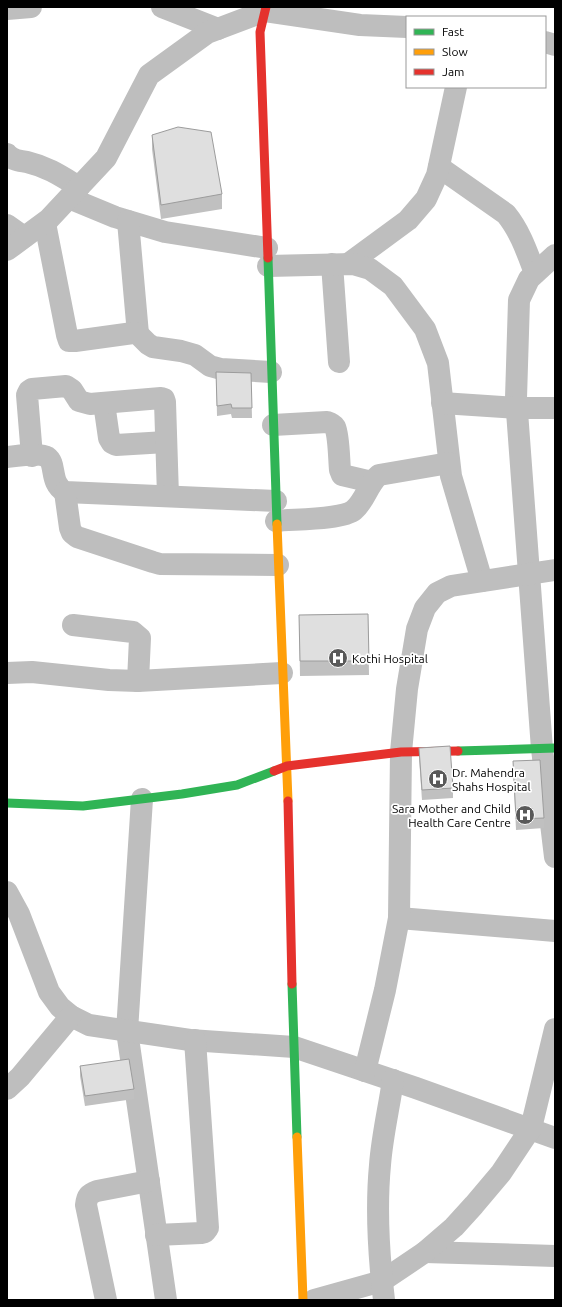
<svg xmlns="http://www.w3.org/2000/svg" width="562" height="1307" font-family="Ubuntu,sans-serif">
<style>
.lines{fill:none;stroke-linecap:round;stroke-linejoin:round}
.street{stroke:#bebebe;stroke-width:22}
.fast{stroke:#30b455;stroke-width:9}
.slow{stroke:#ff9f0a;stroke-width:9}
.jam{stroke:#e5322d;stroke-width:9}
.wall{fill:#c0c0c0}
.building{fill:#dfdfdf;stroke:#9c9c9c}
.labels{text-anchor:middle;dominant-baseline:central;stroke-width:3.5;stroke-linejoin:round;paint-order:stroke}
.poi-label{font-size:12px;fill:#000;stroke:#fff;text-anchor:start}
</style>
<rect width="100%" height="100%" fill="#fff"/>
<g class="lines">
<g class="street">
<path d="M162,7L218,29"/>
<path d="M7,9L31,7"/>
<path d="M545,42L555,45"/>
<path d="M7,154C12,160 19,161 27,162C48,167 61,176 79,187"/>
<path d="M439,167L506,214C520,231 527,252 535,273"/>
<path d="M69,198L115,217L165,232L267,248"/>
<path d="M128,221L138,334"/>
<path d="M45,223L67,335L69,341H75L133,333L138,334L148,344L153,347L181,351L195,355L210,366L221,369L271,372"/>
<path d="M7,225L24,237"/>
<path d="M7,250L49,219L106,158L149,75L207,33L265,11L360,25L407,27"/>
<path d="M555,255L529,279L519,300L516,398L542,749L555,857"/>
<path d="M332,264L339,362"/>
<path d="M348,264L408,220L426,199L437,175L456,87"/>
<path d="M268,266L353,264L370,269L393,286L425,329L438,363L451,476L482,581"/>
<path d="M104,403L109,438L112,443L116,445L166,442"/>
<path d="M442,403L517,408H555"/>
<path d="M273,425L327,422C330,423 333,424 335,427C339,436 339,460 340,470L342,475L372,482"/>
<path d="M32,456L27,395L29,391L32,389L66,386L72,390L79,401L90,404L161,398L164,399L165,402L168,496"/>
<path d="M7,457C16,456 41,453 47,457C57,464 49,483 65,492L276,501"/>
<path d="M65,492L70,528L72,533L77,537L153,562L160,564L278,565"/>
<path d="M276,521C293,519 342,520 354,510C365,501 368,484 379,475L449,463"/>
<path d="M73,625L133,632L140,638L138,681"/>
<path d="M7,673L32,672L109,680L138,681L282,673"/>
<path d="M142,799L127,1031L166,1300"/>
<path d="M7,892L19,914L49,992L60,1007L71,1016L89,1025L190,1040L294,1047L416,1088L555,1138"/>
<path d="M399,918L555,931"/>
<path d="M365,1071L385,990L399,918L401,752L407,689L417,629L425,608L437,593L451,586L555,570"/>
<path d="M7,1089L20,1077L71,1016"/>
<path d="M156,1235L201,1233L205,1232L208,1228L195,1040"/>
<path d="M425,1252L555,1256"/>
<path d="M106,1300L86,1205C87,1196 89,1194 97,1191L149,1181"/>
<path d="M314,1300L382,1281L425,1252L454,1227L474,1205L501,1173L531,1128L555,1029"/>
<path d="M384,1300C379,1258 376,1207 380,1165C382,1137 389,1108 393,1080"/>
</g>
<g class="fast">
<path d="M268,258L277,524"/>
<path d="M458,751L555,748"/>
<path d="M7,803L83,806L182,794L237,785L274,771"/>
<path d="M292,984L297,1137"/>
</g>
<g class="slow">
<path d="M277,524L288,801"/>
<path d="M297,1137L303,1300"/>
</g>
<g class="jam">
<path d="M266,7L260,32L268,258"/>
<path d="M274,771L287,766L401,752L458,751"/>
<path d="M288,801L292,984"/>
</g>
</g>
<g class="wall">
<path d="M152,135L222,194V209L161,219L152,149Z"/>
<path d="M216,372L251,373L252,418H232L231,414L217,416Z"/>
<path d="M368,614L369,675L300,676L299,615Z"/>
<path d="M419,748L453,788V798L422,800L419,758Z"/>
<path d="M513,761L544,818V828L516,830Z"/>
<path d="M80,1066L134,1089V1099L85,1106L80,1076Z"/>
</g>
<g class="building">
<path d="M178,127L211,132L222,194L161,205L152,135Z"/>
<path d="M216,372L251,373L252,408H232L231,404L217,406Z"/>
<path d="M368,614L369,661H300L299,615Z"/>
<path d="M450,746L453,788L422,790L419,748Z"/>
<path d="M540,760L544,818L516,819L513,761Z"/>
<path d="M129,1059L134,1089L85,1096L80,1066Z"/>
</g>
<defs>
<symbol id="hospital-disc" viewBox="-11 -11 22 22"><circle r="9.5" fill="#595959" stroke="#fff"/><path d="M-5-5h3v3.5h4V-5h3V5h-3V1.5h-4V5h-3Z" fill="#fff"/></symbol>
</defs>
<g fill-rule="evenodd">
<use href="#hospital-disc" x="327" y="647" width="22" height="22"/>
<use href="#hospital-disc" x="427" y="768" width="22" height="22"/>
<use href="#hospital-disc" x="514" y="804" width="22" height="22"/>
</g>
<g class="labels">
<g class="poi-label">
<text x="352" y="658">Kothi Hospital</text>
<text x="452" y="772">Dr. Mahendra<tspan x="452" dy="14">Shahs Hospital</tspan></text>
<text x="511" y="808" text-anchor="end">Sara Mother and Child<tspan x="511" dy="14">Health Care Centre</tspan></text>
</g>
</g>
<rect width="562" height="1307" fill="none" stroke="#000000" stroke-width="16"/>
<rect x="406" y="16" width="140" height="72" fill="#ffffff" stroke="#999999"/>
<rect x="414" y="29" width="20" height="6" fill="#30b455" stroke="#999999"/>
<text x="442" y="36" font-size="12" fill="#000000">Fast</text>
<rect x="414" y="49" width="20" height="6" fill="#ff9f0a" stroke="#999999"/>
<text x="442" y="56" font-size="12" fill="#000000">Slow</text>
<rect x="414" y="69" width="20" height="6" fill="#e5322d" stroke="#999999"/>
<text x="442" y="76" font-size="12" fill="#000000">Jam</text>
</svg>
